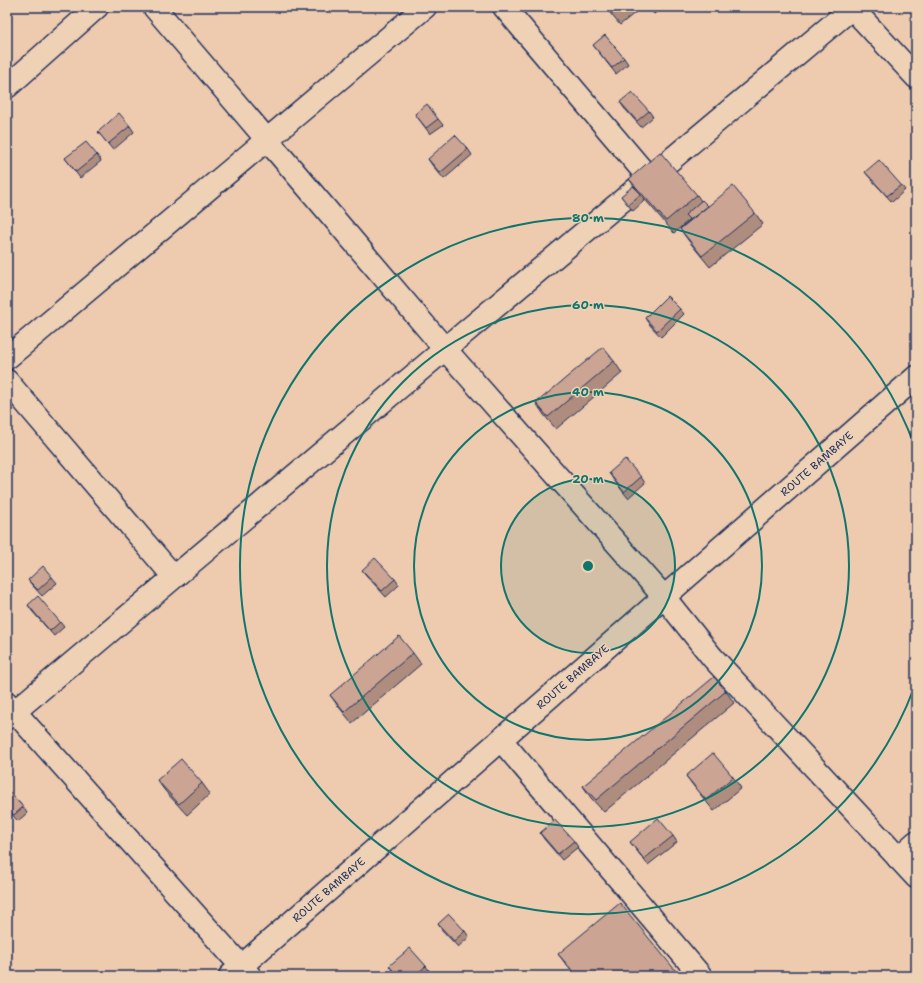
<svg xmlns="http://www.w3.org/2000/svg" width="923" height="983" font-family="'Shantell Sans',sans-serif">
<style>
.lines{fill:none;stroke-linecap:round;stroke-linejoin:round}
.street-casing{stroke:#1b2f5e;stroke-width:25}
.secondary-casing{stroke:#1b2f5e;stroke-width:25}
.street{stroke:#efd1b5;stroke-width:22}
.secondary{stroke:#efd1b5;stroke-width:22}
.wall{fill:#af8d7e;stroke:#1b2f5e}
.building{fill:#cba493;stroke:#1b2f5e}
.ring{fill:none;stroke:#0f766e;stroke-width:2}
.labels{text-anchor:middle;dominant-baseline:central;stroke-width:3;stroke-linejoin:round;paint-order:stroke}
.street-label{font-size:11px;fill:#1b2f5e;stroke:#efd1b5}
.centre{fill:#0f766e;stroke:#efd1b5;stroke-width:2}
.ring-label{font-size:12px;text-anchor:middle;font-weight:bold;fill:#0f766e;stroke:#efd1b5;stroke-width:3;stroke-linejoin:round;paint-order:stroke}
</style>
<rect width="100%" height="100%" fill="#eecaae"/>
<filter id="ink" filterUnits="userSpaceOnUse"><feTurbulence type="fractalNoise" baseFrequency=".025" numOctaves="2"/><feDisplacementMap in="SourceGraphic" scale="8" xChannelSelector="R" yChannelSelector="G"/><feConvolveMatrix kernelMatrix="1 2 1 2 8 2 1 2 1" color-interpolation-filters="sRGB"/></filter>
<g filter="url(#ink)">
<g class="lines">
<defs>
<g id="street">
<path d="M154,7L445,349L664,597L712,657L916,877"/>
<path d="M504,7L649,178"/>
<path d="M851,7L916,77"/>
<path d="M7,87L97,7"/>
<path d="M7,358L425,7"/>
<path d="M7,381L174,577"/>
<path d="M7,703L250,976"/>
<path d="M7,718L445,349L852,8"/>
<path d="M501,740L701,976"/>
<path d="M898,858L916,842"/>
</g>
<path id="secondary" d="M230,976L916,377"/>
</defs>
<use href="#street" class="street-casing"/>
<use href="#secondary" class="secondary-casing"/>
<use href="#street" class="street"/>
<use href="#secondary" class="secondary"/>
</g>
<g class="wall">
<path d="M605,7H642L620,25Z"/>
<path d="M648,7H663L654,14Z"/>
<path d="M593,45L624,58L628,64L616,74Z"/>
<path d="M620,102L649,111L653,117L641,127L624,108Z"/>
<path d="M415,114L438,119L443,125L430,134Z"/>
<path d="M130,126L134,132L113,150L98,132Z"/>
<path d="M468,149L472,155L444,179L432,165L428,159Z"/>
<path d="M97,155L101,161L80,178L65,158Z"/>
<path d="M865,172L901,185L905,190L892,202L870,178Z"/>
<path d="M629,179L697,195L701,201L708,206L755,213L763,224L710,267L688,240L680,229L689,221V220L674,233L641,195L645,200L633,211L621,196L637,190Z"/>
<path d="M7,230L12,237L7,241Z"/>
<path d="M680,309L684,314L661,337L649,324L645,318Z"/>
<path d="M614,361L622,373L556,429L544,415L536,403Z"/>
<path d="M609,473L641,477L645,483L628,498L613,479Z"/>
<path d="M362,570L395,579L399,585L386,597L366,575Z"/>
<path d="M52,577L57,583L42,596L32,585L28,580Z"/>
<path d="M28,605L60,622L64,627L54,636L32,611Z"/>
<path d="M413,653L421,664L352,723L338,706L330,695Z"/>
<path d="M726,691L734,703L604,812L591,798L583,786Z"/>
<path d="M686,776L733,777L741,788L714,811L695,788Z"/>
<path d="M157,780L202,783L210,794L187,815L165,791Z"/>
<path d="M7,789L23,807L27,813L18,821L7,810Z"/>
<path d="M7,822L11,827L7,830Z"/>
<path d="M540,833L574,841L578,847L562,860L544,839Z"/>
<path d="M673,836L677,842L648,865L630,842Z"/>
<path d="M438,924L465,931L469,937L458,947L442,930Z"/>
<path d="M558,954L680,976H575Z"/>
<path d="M389,966H426L430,972L425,976H397Z"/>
</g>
<g class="building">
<path d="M607,7H620L612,13Z"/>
<path d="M605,35L624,58L612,68L593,45Z"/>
<path d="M632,92L649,111L637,121L620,102Z"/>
<path d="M427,104L438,119L426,128L415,114Z"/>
<path d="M119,113L130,126L108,144L98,132Z"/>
<path d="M455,135L468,149L440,173L428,159Z"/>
<path d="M86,142L97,155L76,172L65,158Z"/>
<path d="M660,152L697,195L666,221L629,179Z"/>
<path d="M879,160L901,185L887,196L865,172Z"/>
<path d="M633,186L641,194L628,205L621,196Z"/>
<path d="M733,186L755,213L702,256L680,229Z"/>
<path d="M702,200L708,206L690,220L685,215Z"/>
<path d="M667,296L680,309L657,331L645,318Z"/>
<path d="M603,347L614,361L548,417L536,403Z"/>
<path d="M625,459L641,477L624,492L609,473Z"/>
<path d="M375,558L395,579L382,591L362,570Z"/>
<path d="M43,566L52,577L38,590L28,580Z"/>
<path d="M38,596L60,622L50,631L28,605Z"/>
<path d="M399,636L413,653L344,712L330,695Z"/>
<path d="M714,677L726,691L596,800L583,786Z"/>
<path d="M713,753L733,777L706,800L686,776Z"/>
<path d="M181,759L202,783L179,804L157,780Z"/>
<path d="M7,789L23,807L14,815L7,808Z"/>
<path d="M658,818L673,836L644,859L630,842Z"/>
<path d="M555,820L574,841L558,854L540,833Z"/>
<path d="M620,903L680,976H577L558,954Z"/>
<path d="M449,914L465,931L454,941L438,924Z"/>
<path d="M410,948L426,966L414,976H398L389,966Z"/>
<path d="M497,971L502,976H492Z"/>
</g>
</g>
<circle cx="588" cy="566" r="87" fill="#0f766e" fill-opacity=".12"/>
<g class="ring">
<circle cx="588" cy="566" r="87"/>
<circle cx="588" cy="566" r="174"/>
<circle cx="588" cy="566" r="261"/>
<path d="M915 685A348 348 0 1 1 915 447"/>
</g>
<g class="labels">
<g class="street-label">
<text transform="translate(817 464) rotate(-41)">ROUTE BAMBAYE</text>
<text transform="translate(573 677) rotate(-41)">ROUTE BAMBAYE</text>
<text transform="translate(329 890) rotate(-41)">ROUTE BAMBAYE</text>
</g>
</g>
<circle cx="588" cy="566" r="6" class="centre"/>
<g class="ring-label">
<text x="588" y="222">80 m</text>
<text x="588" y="309">60 m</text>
<text x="588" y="396">40 m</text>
<text x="588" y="483">20 m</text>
</g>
<rect width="923" height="983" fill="none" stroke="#efd1b5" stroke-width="24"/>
<rect x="12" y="12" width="899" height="959" fill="none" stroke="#1b2f5e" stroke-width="1.5" filter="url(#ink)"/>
</svg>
